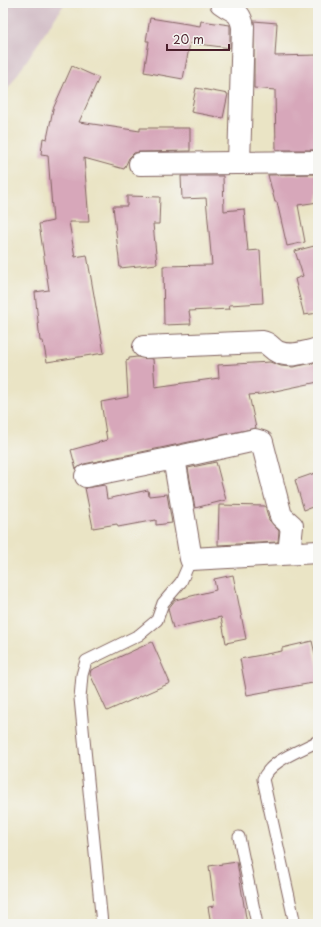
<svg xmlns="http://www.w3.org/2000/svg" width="321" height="927" font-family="'Playpen Sans',sans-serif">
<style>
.industrial{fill:#d2bdc6}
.building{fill:#d7a7ba}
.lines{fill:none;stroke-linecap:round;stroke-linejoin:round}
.lane-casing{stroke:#826461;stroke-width:13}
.street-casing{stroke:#826461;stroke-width:24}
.lane{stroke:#fff;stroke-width:11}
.street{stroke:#fff;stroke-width:22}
</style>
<rect width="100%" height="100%" fill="#f6f6f2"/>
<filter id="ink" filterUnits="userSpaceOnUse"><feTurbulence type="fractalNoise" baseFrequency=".025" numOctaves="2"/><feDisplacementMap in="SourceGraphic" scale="8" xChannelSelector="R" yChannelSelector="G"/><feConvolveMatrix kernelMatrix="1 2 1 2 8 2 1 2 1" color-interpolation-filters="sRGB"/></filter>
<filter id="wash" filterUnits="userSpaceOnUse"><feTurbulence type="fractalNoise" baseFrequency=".012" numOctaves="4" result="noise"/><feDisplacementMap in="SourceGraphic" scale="16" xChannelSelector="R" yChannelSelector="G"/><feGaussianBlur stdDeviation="0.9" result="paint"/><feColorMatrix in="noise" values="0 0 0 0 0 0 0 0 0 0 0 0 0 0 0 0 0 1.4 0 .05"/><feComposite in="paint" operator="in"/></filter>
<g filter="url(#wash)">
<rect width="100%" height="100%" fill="#eae4c5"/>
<path class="industrial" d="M3,3H65L3,96Z"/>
<g id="blocks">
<g class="building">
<path d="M150,18L200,26L201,21L230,25V48L190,43L183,79L144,72L149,41H146Z"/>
<path d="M254,21L277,23L275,56L318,55V150H276L275,90L254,88Z"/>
<path d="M72,66L99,78L79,122L140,131V128H190V151L139,152L134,153L129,158L124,169L84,158L89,222H69L75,257L87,255L104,353L47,362L43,341H40L35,292L49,290L39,224L53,221L48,155L41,154L43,138L47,139L53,109Z"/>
<path d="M196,88L228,94L223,118L191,112Z"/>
<path d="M318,174V202L298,205L305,242L287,246L277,202H275L268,175Z"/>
<path d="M181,176H223L224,211L244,209L248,251L260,250L263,303L229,305L230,309L189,311L191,324L164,325L163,266L212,265L206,198L182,199Z"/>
<path d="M127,196L160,197L159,224H153L157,264L120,268L113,206H127Z"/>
<path d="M318,245V313L304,315L295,279L303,276L295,251Z"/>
<path d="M137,357L153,359L155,387L219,378L218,365L270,362L281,366L293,367L318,362V382L261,394L249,395L256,428L84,464L76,469L71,450L107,440L101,402L128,397L126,361L129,360V358Z"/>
<path d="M216,462L226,500L195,508L188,468Z"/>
<path d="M318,472V505L304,510L295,480Z"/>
<path d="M105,485L107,499L148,490L149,496L167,494L172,523L156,525V520L118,527L117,524L93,528L85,488Z"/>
<path d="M219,505L265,506L269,520L279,531L278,542L218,545Z"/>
<path d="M233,575L246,639L226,643L221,617L173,628L168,609L175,600L216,590L214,579Z"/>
<path d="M312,641L318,667V682L247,695L240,659L282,651V648Z"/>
<path d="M152,642L170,683L107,711L90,674L91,670Z"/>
<path d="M237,862L247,924H211L208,907L214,906L209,866Z"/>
</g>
</g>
</g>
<g filter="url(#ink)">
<use href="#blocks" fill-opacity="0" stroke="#826461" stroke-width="1"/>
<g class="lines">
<defs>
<g id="lane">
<path d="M239,837L257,924"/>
<path d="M102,924L80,698L82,675L86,661L139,635L157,620L163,603L181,582L191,559"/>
<path d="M295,924L263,779C271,760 300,751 318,741"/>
</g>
<g id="street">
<path d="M221,3C233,12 240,10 243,27L239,163"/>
<path d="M140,164L318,162"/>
<path d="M144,347L262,342C270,343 271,349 278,352C290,358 306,352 318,349"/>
<path d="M174,458L255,440L262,442L281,516L292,526L289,553"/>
<path d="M86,476L174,458L191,559L318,552"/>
</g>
</defs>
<use href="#lane" class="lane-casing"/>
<use href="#street" class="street-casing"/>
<use href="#lane" class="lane"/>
<use href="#street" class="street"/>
</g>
</g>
<rect width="321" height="927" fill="none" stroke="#f6f6f2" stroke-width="16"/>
<path d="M167 44v6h62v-6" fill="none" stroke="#4a1f2b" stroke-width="2"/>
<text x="173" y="44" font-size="12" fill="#4a1f2b" stroke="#f6f6f2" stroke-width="3" paint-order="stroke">20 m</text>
</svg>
